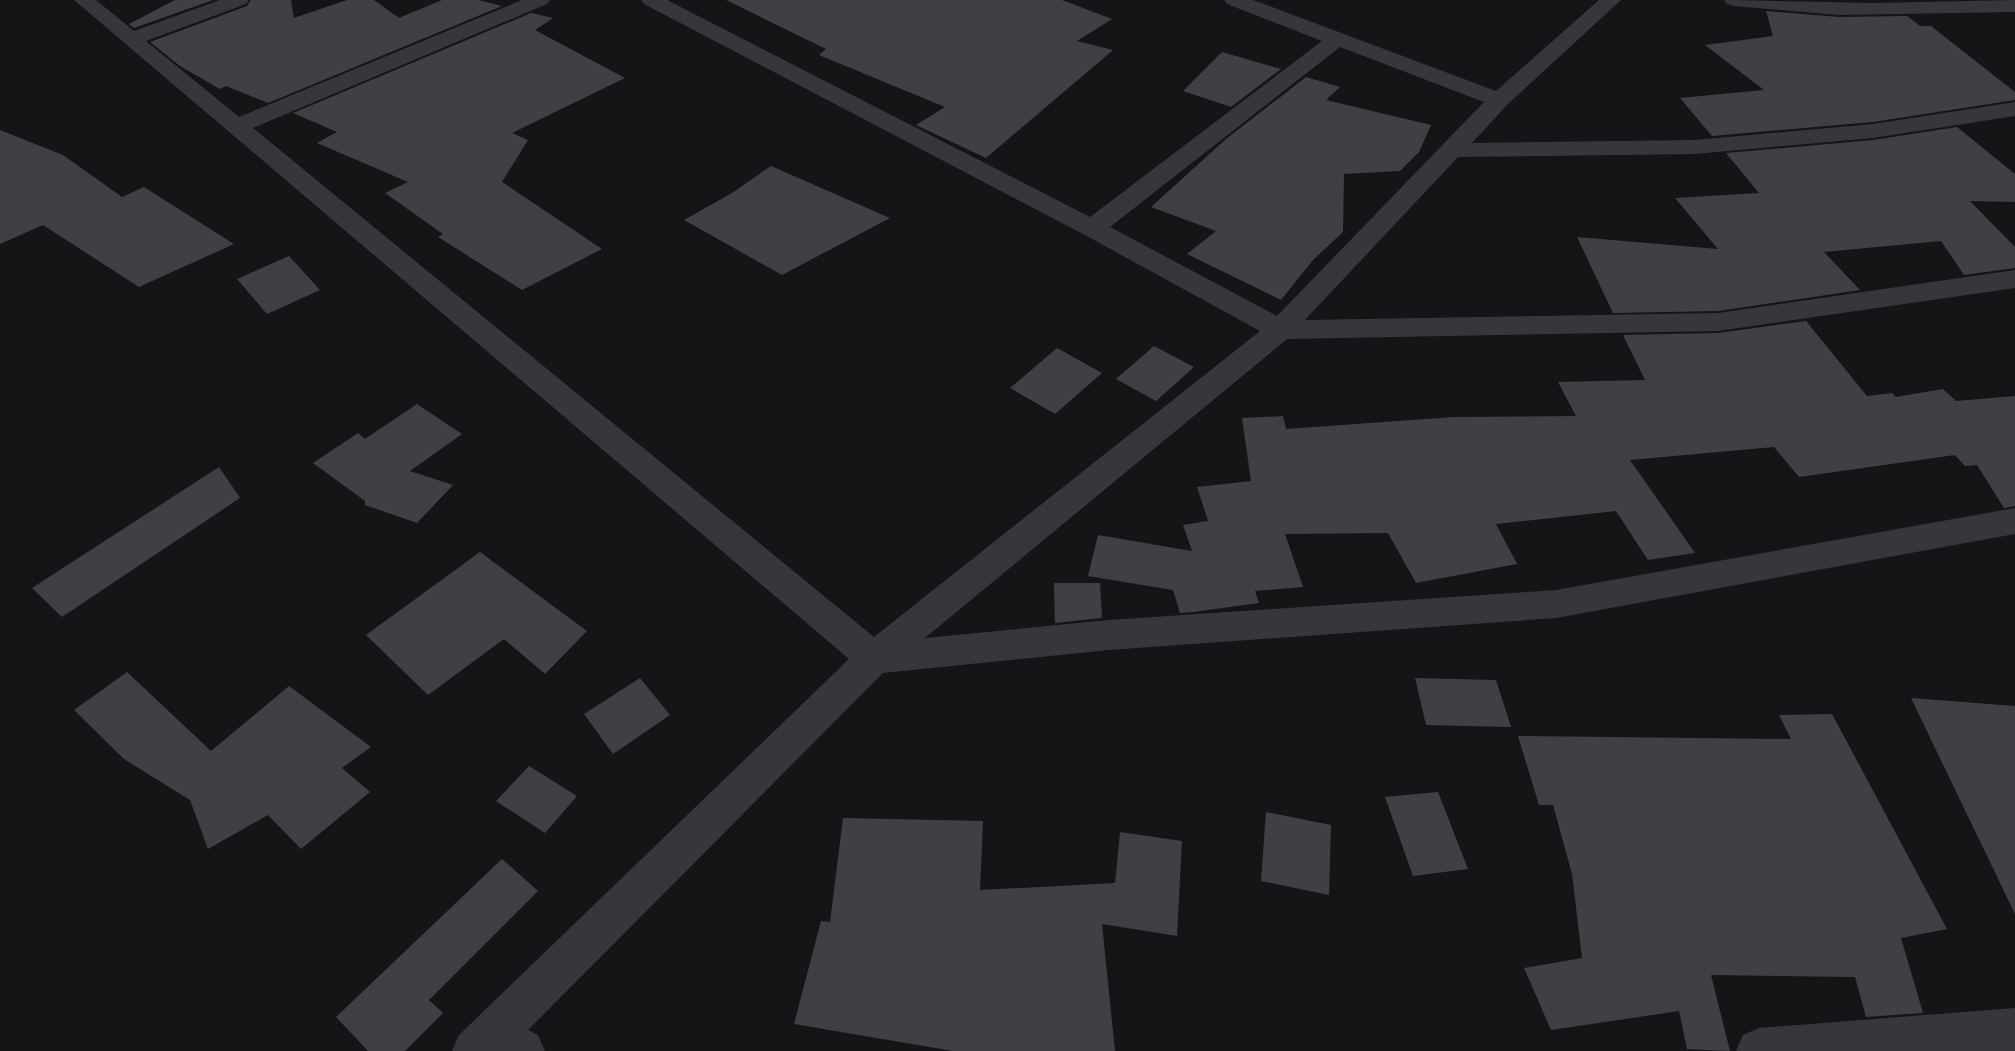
<svg xmlns="http://www.w3.org/2000/svg" width="2015" height="1051" font-family="'Sofia Sans Condensed',sans-serif">
<style>
.building{fill:#3f4044}
.lines{fill:none;stroke-linecap:round;stroke-linejoin:round}
.street{fill:#36363c;fill-rule:evenodd}
</style>
<rect width="100%" height="100%" fill="#151517"/>
<g class="building">
<path d="M175,0H213L134,28L129,24Z"/>
<path d="M251,0H291L294,18L347,0H374L399,18L442,0H478L502,6L268,103L226,86L220,89L180,66L150,42L247,6Z"/>
<path d="M726,0H1062L1112,19L1077,41L1113,50L986,158L916,125L945,107L819,55L826,49Z"/>
<path d="M1766,11L1839,17L1907,16L1920,26H1931L2015,92V100L1873,122L1712,136L1680,98L1764,90L1705,45L1773,36Z"/>
<path d="M531,13L553,18L535,30L625,78L512,133L528,140L502,182L602,249L522,290L438,237L443,234L385,193L408,182L317,143L337,132L293,113Z"/>
<path d="M1222,52L1281,69L1231,107L1183,91Z"/>
<path d="M1306,77L1340,87L1326,100L1431,125L1419,152L1400,171L1344,174L1343,232L1313,260L1281,300L1187,254L1216,231L1151,207L1226,139Z"/>
<path d="M1957,127L2015,174V202L1970,201L2015,247V268L1964,275L1941,241L1824,252L1860,290L1718,311L1613,313L1577,237L1718,249L1675,198L1759,193L1726,153L1873,140Z"/>
<path d="M0,130L63,155L122,197L144,187L234,244L139,287L43,225L0,244Z"/>
<path d="M771,166L890,218L782,275L684,220L732,193Z"/>
<path d="M289,256L320,290L267,314L237,279Z"/>
<path d="M1806,321L1867,396L1892,393L1896,397L1943,389L1956,401L2015,396V506L2004,508L1977,465L1965,466L1955,455L1799,477L1774,447L1630,460L1695,553L1648,560L1616,511L1496,524L1517,564L1416,583L1388,533L1285,534L1303,587L1255,591L1259,603L1193,612L1180,613L1173,590L1088,576L1098,535L1192,551L1183,525L1208,521L1197,487L1251,481L1242,418L1283,416L1286,429L1454,417L1576,416L1558,382L1645,380L1623,335L1718,333Z"/>
<path d="M1154,346L1194,367L1156,401L1116,379Z"/>
<path d="M1057,348L1102,373L1055,414L1010,388Z"/>
<path d="M417,404L462,434L410,471L453,485L417,523L365,505V501L313,463L358,433L365,439Z"/>
<path d="M219,467L240,498L62,617L32,588Z"/>
<path d="M480,552L587,631L545,674L504,639L428,695L366,635Z"/>
<path d="M1054,583H1100L1102,618L1055,623Z"/>
<path d="M127,672L211,751L289,686L371,747L342,768L370,792L301,849L268,815L208,849L190,800L124,759L74,710Z"/>
<path d="M640,678L670,715L613,754L584,714Z"/>
<path d="M1415,678L1496,680L1511,727L1426,725Z"/>
<path d="M1911,698L2015,706V914Z"/>
<path d="M1832,714L1947,929L1901,938L1923,1013L1866,1017L1855,977L1711,975L1730,1051L1687,1049L1679,1011L1551,1030L1524,968L1582,958L1572,874L1553,805H1539L1518,736L1791,739L1779,715Z"/>
<path d="M529,766L577,796L545,833L496,801Z"/>
<path d="M1438,792L1468,869L1413,876L1385,797Z"/>
<path d="M1266,812L1331,825L1329,895L1261,881Z"/>
<path d="M843,818L983,821L980,890L1115,883L1120,832L1182,841L1177,936L1102,924L1115,1051H953L794,1024L821,921L830,922Z"/>
<path d="M502,859L538,891L429,1000L443,1013L405,1051H368L336,1017Z"/>
</g>
<g class="lines">
<g class="street">
<path d="M74,0H96L134,31L220,0H249L246,4L146,41L239,117L522,0H550L547,4L253,128L874,637L1260,331L1083,234L644,4L641,0H667L1090,217L1322,41L1227,4L1224,0H1253L1496,91L1599,0H1621L1507,105L1472,143L1695,140L1873,124L2015,102V116L1873,138L1695,154L1458,157L1305,320L1718,313L2015,270V288L1718,331L1287,339L925,638L1109,620L1556,590L2015,508V534L1556,618L1109,650L883,673L528,1030L538,1035L545,1051H452L459,1035L849,659ZM1340,47L1484,102L1277,316L1110,227Z"/>
<path d="M1724,0L1874,3L2015,0V12L1839,15L1734,6L1727,4Z"/>
<path d="M2015,1008V1051H1736L1743,1035L1759,1028Z"/>
</g>
</g>
</svg>
